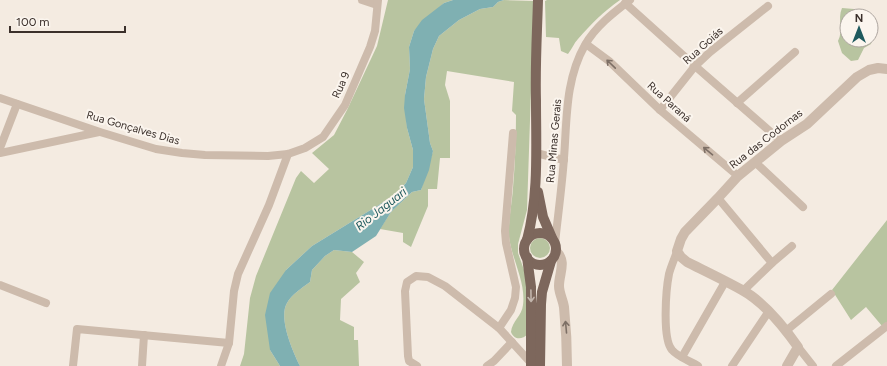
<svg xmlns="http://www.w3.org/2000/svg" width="887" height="366" font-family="Figtree,sans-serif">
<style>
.green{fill:#b8c4a0}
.water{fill:#7fb0b2}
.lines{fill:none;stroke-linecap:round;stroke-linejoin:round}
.minor{stroke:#cdbbac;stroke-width:8}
.tertiary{stroke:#cdbbac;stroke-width:10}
.primary{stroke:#7d675c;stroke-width:10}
.oneway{stroke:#7d6f65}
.oneway2{stroke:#c2b5ac}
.labels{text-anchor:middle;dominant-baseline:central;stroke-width:4;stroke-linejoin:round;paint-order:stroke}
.street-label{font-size:11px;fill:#3b302b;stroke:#fbf5ee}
.water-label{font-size:12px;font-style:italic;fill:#1f5a5e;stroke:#fbf5ee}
</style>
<rect width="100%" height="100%" fill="#f4ebe1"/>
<g class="green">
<path d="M388,0H453L444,3L414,31L409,47L410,69L405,95L407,128L413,150V167L406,183L395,195L312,246L286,270L270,350L280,366H240L244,354L250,298L256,276L296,178L301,171L314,183L329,169L312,153L334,135L347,110L377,46Z"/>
<path d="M504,0L534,1L527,210L518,244V253L529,284L528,334C522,340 514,340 511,332C512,321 522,316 523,305C526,282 512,260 509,237C508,222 512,203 513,188C515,164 516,140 516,115L512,111L514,82L447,71L445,85L450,101V158H440L437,189H428V206L411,247L403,242V233L380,229L391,212L412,192L421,190L433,151L430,143L424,99L426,77L433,49L439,36L459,20L480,9L493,7L498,2Z"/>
<path d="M547,0H620C604,11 591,24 578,39C574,43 572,49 568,54L561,51L559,38L546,37L545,1Z"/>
<path d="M842,8L854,9L858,13L860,11L868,13V16H847V40H871V29L873,36L871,44L864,48L858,60L851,61L842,53L838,41C844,29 837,20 842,8Z"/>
<path d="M887,220V323L882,326L866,307L851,320L832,290Z"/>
<circle cx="540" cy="248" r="10"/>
<path d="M334,250L352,252L364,262L356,273L360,282L341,299L340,320L354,327V340H358L359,366H300C293,352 278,318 287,303C292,294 302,288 310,282L312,270L325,256Z"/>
</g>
<path class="water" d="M453,0H504L498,2L493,7L480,9L459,20L439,36L433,49L426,77L424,99L430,143L433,151L429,170L421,190L412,192L391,212L376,236L352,252L334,250L325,256L312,270L310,282C302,288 292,294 287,303C278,318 293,352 300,366H280L270,350L265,315L270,293L286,270L312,246L395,195L406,183L413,167V150L407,128L404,108L405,95L410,69L409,47L414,31L422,20L444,3Z"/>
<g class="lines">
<g class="minor">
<path d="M362,0L377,5"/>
<path d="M625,3L695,66L781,141"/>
<path d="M586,44L609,61L660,110L738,176"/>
<path d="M0,98L100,132L156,149L182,153L205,155L268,156L288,154L305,148L323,137L345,105L370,47L375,31L378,0"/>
<path d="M737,103L795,52"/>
<path d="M660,110L695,66L710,52L768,6"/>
<path d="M0,148L17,104"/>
<path d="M0,153L99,132"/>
<path d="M536,153L564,160"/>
<path d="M755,162L803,207"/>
<path d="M718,198L772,263"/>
<path d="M555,243C558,215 562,186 564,158C567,120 565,80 585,45C595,27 613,13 630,0"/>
<path d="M677,251C675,258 671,266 669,274C666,289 662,339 672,350C678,357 690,361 698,366"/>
<path d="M0,285L46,303"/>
<path d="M743,291L772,263L792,246"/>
<path d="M499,328L511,310L515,298L516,287L506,243L505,231L513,133"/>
<path d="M787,330L831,294"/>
<path d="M798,347L813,366"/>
<path d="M682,357L725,282"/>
<path d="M73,366L77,329L229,343"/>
<path d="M142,366L144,335"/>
<path d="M221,366L229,343L234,291L238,274L269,205L288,154"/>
<path d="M417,366L409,361L408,356L405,291L407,282L416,276L428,277L445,286L499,328L531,363"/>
<path d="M487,366L494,361L512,342"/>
<path d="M732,366L769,311"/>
<path d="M836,366L887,326"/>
</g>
<g class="tertiary">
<path d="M556,251C567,262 559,273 559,286C559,293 563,300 564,307C566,327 567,346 567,366"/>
<path d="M787,366L798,347C784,327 764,302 742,290C724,280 705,271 687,262L681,257L677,251L681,239L685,232L718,198L738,176L781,141L807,124L857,77L869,70L878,68L887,69"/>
</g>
<g class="primary">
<path d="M538,192L543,217L552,238"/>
<circle cx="540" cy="249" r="16"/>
<path d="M527,240C539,195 536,147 536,101C535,67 537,34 538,0"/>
<path d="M527,257L531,287V366"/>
<path d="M540,366L541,304L542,292L551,261"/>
</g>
</g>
<defs><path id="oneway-shaft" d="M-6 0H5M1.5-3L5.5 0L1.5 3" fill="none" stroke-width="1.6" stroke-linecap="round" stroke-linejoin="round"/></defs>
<g class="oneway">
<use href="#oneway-shaft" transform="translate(611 64) rotate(-136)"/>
<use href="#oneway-shaft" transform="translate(708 151) rotate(-140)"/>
<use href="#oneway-shaft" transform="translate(566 327) rotate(-95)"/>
</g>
<use class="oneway2" href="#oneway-shaft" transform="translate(531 296) rotate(89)"/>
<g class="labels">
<g class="street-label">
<text transform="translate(703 46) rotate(-42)">Rua Goiás</text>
<text transform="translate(341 85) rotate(-66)">Rua 9</text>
<text transform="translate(669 102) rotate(42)">Rua Paraná</text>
<text transform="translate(133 128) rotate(16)">Rua Gonçalves Dias</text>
<text transform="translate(766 139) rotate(-38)">Rua das Codornas</text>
<text transform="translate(554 141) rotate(-85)">Rua Minas Gerais</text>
</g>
<g class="water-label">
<text transform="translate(381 209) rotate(-38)">Rio Jaguari</text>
</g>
</g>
<g transform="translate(859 28)"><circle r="19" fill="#fbf5ee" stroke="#aea6a0"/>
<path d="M0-3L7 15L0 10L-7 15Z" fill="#1f5a5e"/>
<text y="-6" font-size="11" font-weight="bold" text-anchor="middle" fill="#3b302b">N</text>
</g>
<path d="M10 26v6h115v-6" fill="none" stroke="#3b302b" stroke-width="2"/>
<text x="16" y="26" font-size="12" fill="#3b302b" stroke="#fbf5ee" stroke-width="3" paint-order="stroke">100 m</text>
</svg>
